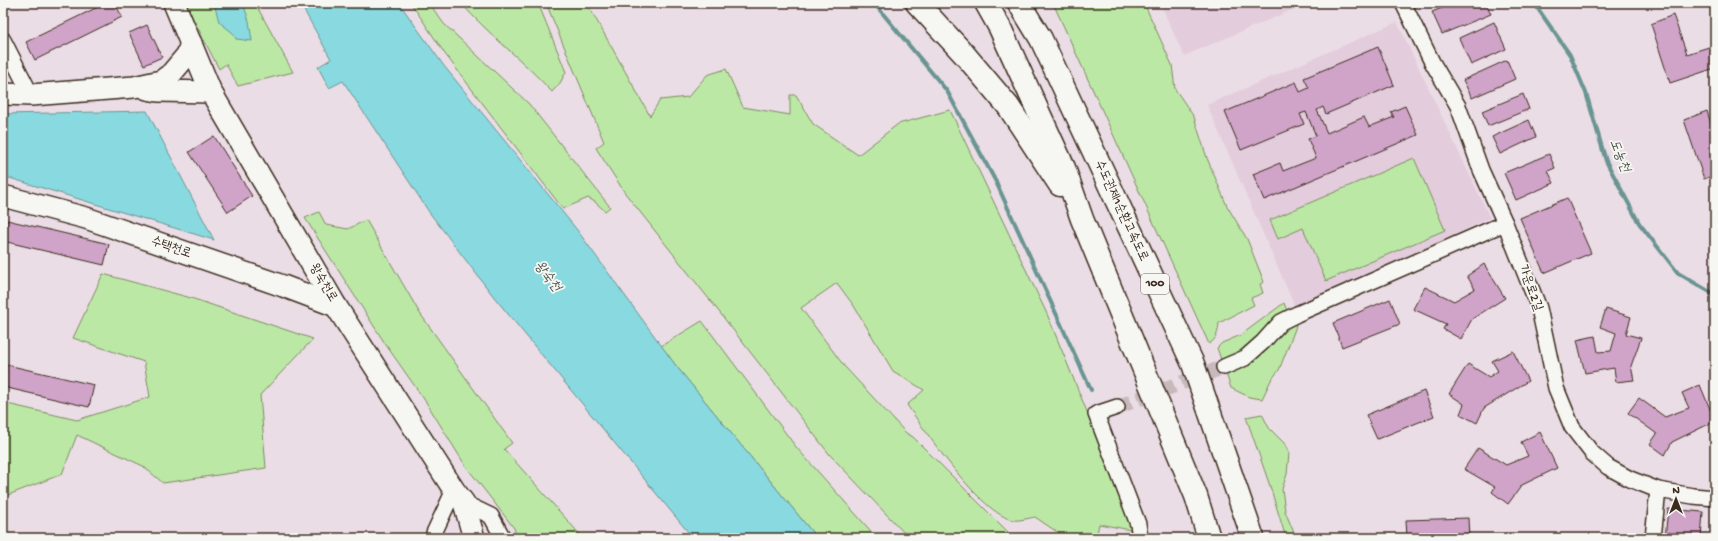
<svg xmlns="http://www.w3.org/2000/svg" width="1718" height="541" font-family="'Gochi Hand','Poor Story',sans-serif">
<style>
.built{fill:#e3ccdc}
.green{fill:#bce8a6;stroke:#7c8962}
.water{fill:#88dae0;stroke:#699492}
.lines{fill:none;stroke-linecap:round;stroke-linejoin:round}
.stream{stroke:#699492;stroke-width:4}
.building{fill:#d0a4c8;stroke:#3b2a1e}
.street-tunnel{stroke:#c8b9bd;stroke-width:15;stroke-dasharray:15 8;stroke-linecap:butt}
.street-casing{stroke:#3b2a1e;stroke-width:18}
.secondary-casing{stroke:#3b2a1e;stroke-width:24}
.highway-casing{stroke:#3b2a1e;stroke-width:25}
.street{stroke:#f6f6f2;stroke-width:15}
.secondary{stroke:#f6f6f2;stroke-width:21}
.highway{stroke:#f6f6f2;stroke-width:22}
.labels{text-anchor:middle;dominant-baseline:central;stroke-width:3.5;stroke-linejoin:round;paint-order:stroke}
.shield{fill:#f6f6f2;stroke:#73675e;stroke-width:1}
.shield-label{font-size:12px;font-weight:bold;fill:#3b2a1e}
.street-label{font-size:13px;fill:#3b2a1e;stroke:#f6f6f2}
.water-label{font-size:14px;font-style:italic;fill:#4e564e;stroke:#f6f6f2}
</style>
<rect width="100%" height="100%" fill="#ebdde5"/>
<filter id="ink" filterUnits="userSpaceOnUse"><feTurbulence type="fractalNoise" baseFrequency=".025" numOctaves="2"/><feDisplacementMap in="SourceGraphic" scale="8" xChannelSelector="R" yChannelSelector="G"/><feConvolveMatrix kernelMatrix="1 2 1 2 8 2 1 2 1" color-interpolation-filters="sRGB"/></filter>
<g filter="url(#ink)">
<g class="built">
<path d="M1160,3H1308L1184,56Z"/>
<path d="M1397,22L1490,218L1296,309L1207,105Z"/>
</g>
<g class="green">
<path d="M185,3H255L293,72L238,86L226,64L219,69Z"/>
<path d="M411,3H429L444,24L529,104L610,207L605,211L595,202L588,198L563,209L445,54Z"/>
<path d="M461,3H538L566,72L560,83L552,92C523,60 489,35 461,3Z"/>
<path d="M546,3H585L592,12L650,116L660,100L688,97L707,75L726,69L743,107L790,115V95H796L813,124L858,155L898,124L950,110L1047,314L1130,517L1131,530L1099,524L1096,538H1066L1035,517C1029,518 1019,521 1013,520C981,514 926,432 907,405L924,390L893,371L854,306L837,283L801,308L844,366L906,433L913,437L1008,532V538H909L830,455L713,304L625,193L596,148L604,142Z"/>
<path d="M1053,3H1144L1172,65L1175,89L1194,117L1207,158L1227,206L1247,239L1264,282L1260,284L1263,293L1251,298L1254,305L1219,323C1218,332 1217,339 1209,344Z"/>
<path d="M1414,158L1445,230L1326,281L1303,228L1278,239L1270,220Z"/>
<path d="M319,212L326,225L348,229L366,220L419,312L512,443L504,449L583,538H517L514,528L465,465L426,402L386,345L305,218Z"/>
<path d="M103,274L191,298L313,339L260,395L266,468L163,483L143,466L77,435L62,474L3,497V403L77,420L150,397L144,362L73,338Z"/>
<path d="M1284,303L1288,314L1245,349L1228,358L1233,369L1257,357L1286,325L1297,320L1295,329L1279,370L1271,380L1262,399L1249,397L1231,388L1217,348L1222,343L1241,335Z"/>
<path d="M702,321L796,447L877,538H817L677,367L661,346Z"/>
<path d="M1262,414L1269,428L1285,444L1289,453L1287,474L1282,489L1285,511L1296,538H1286L1270,486L1246,417Z"/>
</g>
<g class="water">
<path d="M214,3H243L249,21L252,41L236,39L233,33L219,22Z"/>
<path d="M300,3H399L444,66L577,230L677,367L817,538H693L494,297L429,212L343,81L329,88L318,67L331,59Z"/>
<path d="M147,111L214,240L3,176V114Z"/>
</g>
<g class="lines">
<g class="stream">
<path d="M874,3L947,91L996,182L1091,390"/>
<path d="M1534,3L1570,55L1586,93L1606,161L1639,223L1678,273L1715,295"/>
</g>
</g>
<g class="building">
<path d="M106,3H115L122,17L35,60L26,42Z"/>
<path d="M1454,3H1486L1491,14L1442,34L1432,12Z"/>
<path d="M1673,15L1687,54L1715,45V68L1670,83L1651,24Z"/>
<path d="M1494,22L1506,49L1471,65L1459,38Z"/>
<path d="M147,25L162,57L144,65L129,33Z"/>
<path d="M1378,47L1394,85L1326,114L1323,107L1317,110L1327,133L1364,117L1369,127L1394,117L1391,112L1405,106L1418,135L1264,200L1253,174L1280,163L1283,171L1316,158L1308,139L1316,136L1306,112L1300,114L1304,124L1241,150L1225,112L1296,82L1300,92L1309,88L1304,78Z"/>
<path d="M1507,60L1515,79L1472,98L1463,80Z"/>
<path d="M1523,94L1529,109L1488,126L1482,111Z"/>
<path d="M1707,111L1715,136V175L1704,179L1684,120Z"/>
<path d="M1529,120L1536,137L1500,154L1492,137Z"/>
<path d="M214,136L252,196L228,212L189,152Z"/>
<path d="M1549,154L1555,168L1548,171L1554,183L1516,200L1504,173Z"/>
<path d="M1567,198L1591,253L1544,273L1520,218Z"/>
<path d="M7,220L109,244L104,265L3,241Z"/>
<path d="M1484,264L1505,298L1472,319L1461,339L1443,329L1446,324L1413,309L1425,287L1454,301L1475,289L1467,276Z"/>
<path d="M1390,299L1400,324L1342,347L1333,323Z"/>
<path d="M1606,309L1631,317L1626,334L1641,338L1631,366L1634,380L1616,382L1614,368L1585,373L1577,340L1595,336L1598,352L1611,351L1616,333L1600,327Z"/>
<path d="M1513,351L1528,381L1484,408L1477,423L1460,414L1464,404L1449,394L1468,364L1489,377L1498,371L1492,361Z"/>
<path d="M3,364L94,385L89,407L3,387Z"/>
<path d="M1700,385L1715,421L1672,442L1665,455L1650,444L1657,434L1628,413L1639,398L1665,417L1689,408L1682,393Z"/>
<path d="M1424,391L1434,416L1377,439L1366,415Z"/>
<path d="M1540,432L1557,468L1522,485L1508,504L1492,492L1495,487L1464,469L1478,448L1506,465L1528,456L1521,442Z"/>
<path d="M1668,509L1703,512L1701,538H1665Z"/>
<path d="M1468,518L1469,538H1407L1406,520Z"/>
<path d="M1510,535L1529,538H1509Z"/>
</g>
<g class="lines">
<path class="street-tunnel" d="M1117,407L1224,367"/>
<defs>
<g id="street">
<path d="M1403,3L1432,62L1458,106L1481,170L1505,223L1539,308L1556,388L1572,427L1592,453L1608,467L1630,479L1658,490L1693,496L1715,498"/>
<path d="M3,40L31,95"/>
<path d="M1224,367L1245,358L1263,342L1281,322L1297,314L1505,223"/>
<path d="M1117,407L1096,414L1138,524L1140,538"/>
<path d="M464,503L491,516L503,538"/>
<path d="M434,533L454,490"/>
<path d="M1653,538L1658,490"/>
</g>
<g id="secondary">
<path d="M174,3L211,92L336,306L454,490L464,503L474,538"/>
<path d="M147,89L158,91L211,92"/>
<path d="M3,94L31,95L134,87L161,81L171,74L187,55L191,43"/>
<path d="M3,196L86,218L283,286L336,306"/>
</g>
<g id="highway">
<path d="M917,3L965,55L1008,106L1060,185"/>
<path d="M986,3L1000,28L1064,168L1082,219L1196,496L1209,538"/>
<path d="M1019,3L1041,39L1193,364L1253,538"/>
</g>
</defs>
<use href="#street" class="street-casing"/>
<use href="#secondary" class="secondary-casing"/>
<use href="#highway" class="highway-casing"/>
<use href="#street" class="street"/>
<use href="#secondary" class="secondary"/>
<use href="#highway" class="highway"/>
</g>
</g>
<g class="labels">
<rect class="shield" x="1141" y="274" width="28" height="20" rx="3"/>
<g class="shield-label">
<text x="1155" y="284">100</text>
</g>
<g class="street-label">
<text transform="translate(1121 211) rotate(65)">수도권제1순환고속도로</text>
<text transform="translate(171 248) rotate(19)">수택천로</text>
<text transform="translate(323 283) rotate(60)">왕숙천로</text>
<text transform="translate(1530 288) rotate(70)">가운로2길</text>
</g>
<g class="water-label">
<text transform="translate(1619 156) rotate(68)">도농천</text>
<text transform="translate(547 277) rotate(53)">왕숙천</text>
</g>
</g>
<rect width="1718" height="541" fill="none" stroke="#f6f6f2" stroke-width="16"/>
<rect x="8" y="8" width="1702" height="525" fill="none" stroke="#3b2a1e" stroke-width="1.5" filter="url(#ink)"/>
<g transform="translate(1676 499)" stroke="#f6f6f2" stroke-width="3" paint-order="stroke">
<path d="M0-3L7 15L0 10L-7 15Z" fill="#3b2a1e"/>
<text y="-6" font-size="11" font-weight="bold" text-anchor="middle" fill="#3b2a1e">N</text>
</g>
</svg>
